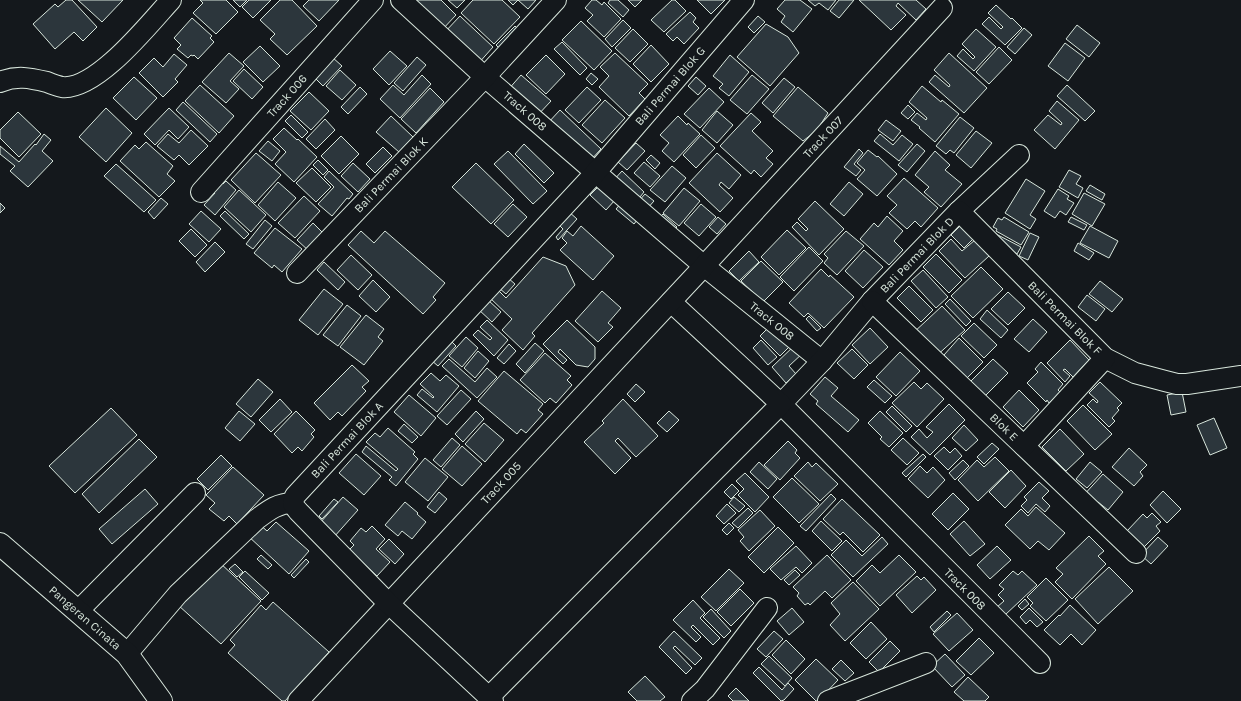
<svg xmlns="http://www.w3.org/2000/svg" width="1241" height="701" font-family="Karla,sans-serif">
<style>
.building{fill:#2c363c;stroke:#d8e6dc}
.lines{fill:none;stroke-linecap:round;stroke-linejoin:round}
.minor-casing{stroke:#d8e6dc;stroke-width:22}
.tertiary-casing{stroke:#d8e6dc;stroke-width:24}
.minor{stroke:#14181c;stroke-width:20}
.tertiary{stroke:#14181c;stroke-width:22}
.labels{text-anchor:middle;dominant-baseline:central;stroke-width:3;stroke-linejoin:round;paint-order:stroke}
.street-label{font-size:12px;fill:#d8e6dc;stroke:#14181c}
</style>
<rect width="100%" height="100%" fill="#14181c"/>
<g class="building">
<path d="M66,0H72L97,27L83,41L74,32L55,49L33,24L55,4L58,7Z"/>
<path d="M78,0H123L102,22Z"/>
<path d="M200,0H226L238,12L216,34L193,13L203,3Z"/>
<path d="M233,0H247L240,7Z"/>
<path d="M249,0H271L253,18L242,7Z"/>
<path d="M280,0H292L317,26L287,55L270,39L275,34L260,20Z"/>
<path d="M309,0H339L319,21L303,6Z"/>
<path d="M407,0H441L456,15L441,31Z"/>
<path d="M448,0H465L457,8Z"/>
<path d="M473,0H502L520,17L494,44L461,13Z"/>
<path d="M508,0H518L513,5Z"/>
<path d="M518,0H536L528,9Z"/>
<path d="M592,0H596L602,5L604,2L621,19L604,37L587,21L593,15L585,8Z"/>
<path d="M610,0H618L629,10L623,17L608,3Z"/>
<path d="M628,0H642L635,7Z"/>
<path d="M672,0H675L686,11L664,32L651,20Z"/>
<path d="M697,0H725L711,14Z"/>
<path d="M785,0H800L812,9L793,32L781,22L785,16L777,9Z"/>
<path d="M808,0H836L828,10L819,3L815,6Z"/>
<path d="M839,0H854L839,18L830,11Z"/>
<path d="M859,0H916L926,9L916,20L898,3L896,6L906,15L891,30Z"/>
<path d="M996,5L1011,19L1012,18L1022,28L1005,45L982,24L989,17L1001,29L1003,27L988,13Z"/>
<path d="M690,12L696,18L693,22L699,28L684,44L677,37L673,41L666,34Z"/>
<path d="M460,16L493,47L477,65L443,34Z"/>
<path d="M758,16L765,22L754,33L748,27Z"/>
<path d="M192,18L212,36L210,38L214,42L198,59L194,55L193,56L191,55L188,58L177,49L181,45L174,38Z"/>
<path d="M623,20L631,28L612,47L605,39Z"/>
<path d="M581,21L612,51L594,70L562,40Z"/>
<path d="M766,24L788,37L799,53L770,86L737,57Z"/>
<path d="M1077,25L1100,43L1089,57L1066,39Z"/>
<path d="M515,26L521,32L502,51L496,45Z"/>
<path d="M1024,28L1032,35L1015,54L1007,47Z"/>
<path d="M633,29L648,44L630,62L615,48Z"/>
<path d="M976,29L996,47L974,71L957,56L963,49L973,59L975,57L962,44Z"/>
<path d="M562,42L587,68L580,75L554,49Z"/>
<path d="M1065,43L1085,58L1068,81L1048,66Z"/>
<path d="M651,45L669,64L651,82L633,64Z"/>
<path d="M260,46L280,66L263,82L243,62Z"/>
<path d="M999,47L1012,60L989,84L976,72Z"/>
<path d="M390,51L407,66L389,85L373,69Z"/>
<path d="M229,53L244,66L230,81L239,89L226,103L202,82Z"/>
<path d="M615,53L648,84L639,93L645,99L629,116L599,87L609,76L600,67Z"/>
<path d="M949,53L987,88L964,113L929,82L935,75L949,87L950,85L934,70Z"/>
<path d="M174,54L187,65L175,79L178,82L163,97L139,73L154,58L163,67Z"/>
<path d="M546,55L565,74L546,94L526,75Z"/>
<path d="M730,55L749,72L729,96L719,88L723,84L713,76Z"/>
<path d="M332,57L342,66L323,86L314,77Z"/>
<path d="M417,57L426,65L403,91L394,83Z"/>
<path d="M244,69L263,87L252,99L233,81Z"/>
<path d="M340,70L356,85L342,100L326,86Z"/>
<path d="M591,73L598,79L592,85L586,79Z"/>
<path d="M422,75L431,84L400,118L380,99L393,85L404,95Z"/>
<path d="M521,75L551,101L536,117L507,91Z"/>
<path d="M752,75L769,89L747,114L730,100Z"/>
<path d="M134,77L157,98L136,120L113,98Z"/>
<path d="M696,77L706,86L698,95L688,86Z"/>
<path d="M784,78L795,87L773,113L762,103Z"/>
<path d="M200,85L234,116L219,133L185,101Z"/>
<path d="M1067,85L1095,111L1085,121L1057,96Z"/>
<path d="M922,86L941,102L942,100L959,114L935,142L919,128L920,127L911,120L917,113L926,120L927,118L909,102Z"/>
<path d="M360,87L367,94L348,114L341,107Z"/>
<path d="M587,87L601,100L579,123L565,110Z"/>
<path d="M798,87L828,113L817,130L803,141L773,116Z"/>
<path d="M430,88L444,102L416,133L401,119Z"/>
<path d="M709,88L724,102L700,128L684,114Z"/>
<path d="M309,92L329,111L311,130L290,111Z"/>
<path d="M605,100L625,118L602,143L582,125Z"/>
<path d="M1057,101L1079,120L1055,149L1034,130L1048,115L1061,125L1062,123L1049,111Z"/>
<path d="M183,102L217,134L210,142L176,110Z"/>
<path d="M908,105L915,112L908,119L901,113Z"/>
<path d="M106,108L132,133L106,162L79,137Z"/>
<path d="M169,108L189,127L178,139L169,130L155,145L144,134Z"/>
<path d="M560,110L601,149L588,163L547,124Z"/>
<path d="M717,111L733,125L717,143L702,130Z"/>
<path d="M18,112L41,134L19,157L0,138V130Z"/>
<path d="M751,113L761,122L752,131L773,151L766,158L773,164L761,177L754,170L751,174L720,146Z"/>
<path d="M291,115L308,132L302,138L285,121Z"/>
<path d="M391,116L413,137L399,152L376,132Z"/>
<path d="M678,116L687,125L688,123L700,134L674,162L662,151L669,143L660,135Z"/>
<path d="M960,117L974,128L954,153L950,150L946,154L936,146Z"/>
<path d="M325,119L335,130L316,149L306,139Z"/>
<path d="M886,120L901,131L893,141L878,130Z"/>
<path d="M284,128L297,140L298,139L317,157L294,182L275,164L286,152L273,139Z"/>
<path d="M191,130L208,146L189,165L179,155L174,160L157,146L168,134L179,143Z"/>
<path d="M976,131L992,143L971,168L956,155Z"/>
<path d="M44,134L51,140L42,151L53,161L28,187L10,171L15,166L0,154V146L19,162L35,144L36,145Z"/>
<path d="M880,134L893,145L902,135L913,144L899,161L874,141Z"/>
<path d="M701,135L715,148L696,168L683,155Z"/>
<path d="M341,136L359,154L339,174L321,156Z"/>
<path d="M268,141L280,151L272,161L259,151Z"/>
<path d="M146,142L173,166L167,174L175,181L159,197L120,161L135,145L139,149Z"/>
<path d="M636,143L645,151L627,170L618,162Z"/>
<path d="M524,144L554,173L544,183L515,154Z"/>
<path d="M917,144L925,151L907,172L898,165Z"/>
<path d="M383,147L392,156L375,173L366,164Z"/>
<path d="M859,149L863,153L854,164L861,170L856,176L844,167Z"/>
<path d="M868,150L877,157L878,156L897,174L877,196L857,179L865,170L857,163Z"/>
<path d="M508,151L547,191L533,204L494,164Z"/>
<path d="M935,151L950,165L945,170L962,184L941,207L924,192L929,187L915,175Z"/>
<path d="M256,153L281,175L255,203L231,180Z"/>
<path d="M717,153L741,175L729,189L721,182L719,185L733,198L720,212L689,183Z"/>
<path d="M651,155L660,163L655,169L646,160Z"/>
<path d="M318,160L328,170L323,175L313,165Z"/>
<path d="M644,162L660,176L650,187L634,173Z"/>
<path d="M353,163L370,179L358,192L341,176Z"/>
<path d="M476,163L514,200L491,224L452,187Z"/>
<path d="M116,164L156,200L144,212L104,176Z"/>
<path d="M672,166L686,178L665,202L650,190Z"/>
<path d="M312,168L331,187L316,202L296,183Z"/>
<path d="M1069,170L1081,176L1076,184L1083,188L1078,198L1059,187Z"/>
<path d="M329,171L353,194L349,199L347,198L332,216L318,204L334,187L324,177Z"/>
<path d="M622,171L644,192L636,202L612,182Z"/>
<path d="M904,178L938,208L921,227L915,221L907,229L889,213L897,205L887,196Z"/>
<path d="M1026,179L1045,191L1030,215L1036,219L1030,229L1005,213Z"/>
<path d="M218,180L223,184L226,181L236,190L215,215L204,205L215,193L211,189Z"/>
<path d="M278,182L296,198L275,221L258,205Z"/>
<path d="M849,182L863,194L844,216L830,204Z"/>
<path d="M600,185L615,200L606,210L590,195Z"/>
<path d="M1090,185L1105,194L1102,200L1086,191Z"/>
<path d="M684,188L700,201L679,226L663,213Z"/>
<path d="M1058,189L1069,196L1067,199L1074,203L1066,215L1060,211L1055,218L1044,211Z"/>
<path d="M239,190L266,215L251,232L224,207Z"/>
<path d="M1084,193L1105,204L1092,226L1072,214Z"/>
<path d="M645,194L654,201L646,210L637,203Z"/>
<path d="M304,196L320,211L295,238L278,223Z"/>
<path d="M161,198L168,204L154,219L148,212Z"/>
<path d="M623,201L641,215L634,224L616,209Z"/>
<path d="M815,201L844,229L819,255L792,227L797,222L806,231L808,229L798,219Z"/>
<path d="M0,203L5,208L0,213Z"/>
<path d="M513,204L527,217L508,237L494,224Z"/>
<path d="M701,204L716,217L699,236L684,223Z"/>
<path d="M201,211L221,229L209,242L189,224Z"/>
<path d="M225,211L249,234L244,239L220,216Z"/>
<path d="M568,211L577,219L558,240L556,237L563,229L557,223Z"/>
<path d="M663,214L677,227L672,232L658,219Z"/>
<path d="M887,216L903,231L894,241L903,250L889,265L860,239L874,223L878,227Z"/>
<path d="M718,217L726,224L717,234L709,227Z"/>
<path d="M1004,217L1029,232L1021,245L996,231L997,229L993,227L998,218L1002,220Z"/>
<path d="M1071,217L1087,225L1084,230L1068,222Z"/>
<path d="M265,220L272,226L253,249L246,244Z"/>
<path d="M313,223L326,236L310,252L297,240Z"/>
<path d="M581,226L614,256L593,280L560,250L567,243L562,238L567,231L573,236Z"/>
<path d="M960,226L973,239L964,248L951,235Z"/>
<path d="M1090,226L1118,241L1109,258L1080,243Z"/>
<path d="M275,228L302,249L282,272L274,265L272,268L254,253Z"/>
<path d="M191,229L207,245L195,257L179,241Z"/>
<path d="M787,230L806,248L779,275L761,257Z"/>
<path d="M361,231L374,243L385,231L445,283L433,297L436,300L423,314L348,245Z"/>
<path d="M846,231L864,246L837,275L824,263L828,258L824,254Z"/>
<path d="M1030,233L1039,237L1028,260L1019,256Z"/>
<path d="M996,234L1021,247L1017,254L992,240Z"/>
<path d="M951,239L962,251L975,240L989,256L965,278L939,251Z"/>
<path d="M215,242L225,252L205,272L196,262Z"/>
<path d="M1078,243L1094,253L1089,260L1074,251Z"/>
<path d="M809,247L823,261L794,291L780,277Z"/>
<path d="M864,250L883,267L863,288L845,271Z"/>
<path d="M749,251L759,262L739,281L729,271Z"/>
<path d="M936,254L962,280L949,293L923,267Z"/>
<path d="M351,255L372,275L358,290L337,270Z"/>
<path d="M543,257L566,266L575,285L532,333L535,336L523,350L502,330L512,319L489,297L496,288L506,298Z"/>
<path d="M761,261L783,282L763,302L741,281Z"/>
<path d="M324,262L345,282L338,290L317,270Z"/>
<path d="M981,267L1003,289L973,318L951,296Z"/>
<path d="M821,269L829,277L830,275L854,297L824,328L808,313L804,317L789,303Z"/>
<path d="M923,270L948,297L936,308L911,281Z"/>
<path d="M508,278L515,284L506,294L499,288Z"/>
<path d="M373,280L390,297L376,312L359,296Z"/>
<path d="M1100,281L1123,299L1112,312L1089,294Z"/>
<path d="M909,286L933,310L921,322L897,298Z"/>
<path d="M324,289L343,304L318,335L299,320Z"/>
<path d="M602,291L621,308L608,323L613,327L598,342L575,321Z"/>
<path d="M1008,292L1025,308L1008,325L991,309Z"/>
<path d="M1087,295L1105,309L1096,321L1078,307Z"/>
<path d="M950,299L971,321L966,326L945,304Z"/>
<path d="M488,300L501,312L492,322L478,309Z"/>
<path d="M347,305L361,316L338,346L323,335Z"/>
<path d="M942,306L965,330L934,358L912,334Z"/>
<path d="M987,310L1008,330L1001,338L980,319Z"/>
<path d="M366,315L384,329L378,337L383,341L364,365L340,347Z"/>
<path d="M809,316L821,328L817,331L806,319Z"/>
<path d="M1033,319L1047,332L1029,352L1014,339Z"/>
<path d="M487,320L508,340L494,356L473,335L478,330L490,340L492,338L480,327Z"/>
<path d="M567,320L595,347V359L588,367L576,365L560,349L558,352L567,360L563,364L543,344Z"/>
<path d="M773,323L793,343L780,356L760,336Z"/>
<path d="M974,323L997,345L984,358L961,336Z"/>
<path d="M870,328L888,347L870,364L852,345Z"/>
<path d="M466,337L478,348L462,367L449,356Z"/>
<path d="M959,338L983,362L967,378L944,355Z"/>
<path d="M449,339L456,346L438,366L431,360Z"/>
<path d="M761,340L777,357L768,365L753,348Z"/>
<path d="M1070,340L1089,360L1073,377L1065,369L1063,370L1070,376L1065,382L1047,363Z"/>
<path d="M535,343L544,351L525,373L516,364Z"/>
<path d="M509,344L516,351L504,364L497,358Z"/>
<path d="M796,344L804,352L789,366L796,374L786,383L772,367Z"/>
<path d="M852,349L868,365L854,379L837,363Z"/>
<path d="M478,351L489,361L475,378L464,368Z"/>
<path d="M900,352L920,371L896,396L876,377Z"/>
<path d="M545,353L571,376L567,380L572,385L556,403L550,398L545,403L520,380Z"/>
<path d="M449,359L475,382L487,368L497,377L477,398L442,366Z"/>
<path d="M993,359L1008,373L985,396L970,382Z"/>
<path d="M1041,362L1063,384L1058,390L1060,392L1049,403L1047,400L1046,402L1027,383L1038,372L1035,369Z"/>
<path d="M352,365L369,381L362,387L366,391L342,416L338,412L330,420L314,403Z"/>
<path d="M504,371L543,404L538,410L543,414L526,433L521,429L517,434L478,401Z"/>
<path d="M431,373L440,381L446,375L459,386L437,412L417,395L422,389L433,398L434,397L420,384Z"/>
<path d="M825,377L838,388L831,396L859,420L848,432L816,404L818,401L810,394Z"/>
<path d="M258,379L273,392L251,417L236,404Z"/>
<path d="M874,380L892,396L885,403L867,387Z"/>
<path d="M914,382L921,389L927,383L944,399L917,427L892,403Z"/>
<path d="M1100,382L1122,403L1117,408L1119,410L1112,418L1115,421L1109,427L1087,405L1093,399L1097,403L1098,401L1089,393Z"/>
<path d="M636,384L645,392L635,402L627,394Z"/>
<path d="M461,390L471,399L447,425L437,416Z"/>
<path d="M1019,390L1039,410L1023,427L1003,407Z"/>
<path d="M1182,392L1186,412L1171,415L1167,395Z"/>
<path d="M409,395L436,418L421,436L394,412Z"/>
<path d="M280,399L292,412L271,432L259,420Z"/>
<path d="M623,399L658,436L636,457L618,438L615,441L631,458L615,474L584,442L604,423L602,421Z"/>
<path d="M949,404L965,420L930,455L911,437L919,429L927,438L933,432L926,427Z"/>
<path d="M1083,405L1112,434L1095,450L1067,421Z"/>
<path d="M892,406L912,426L906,432L886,412Z"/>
<path d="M111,408L137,435L75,493L49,466Z"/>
<path d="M239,411L255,424L240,441L225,428Z"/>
<path d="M296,411L315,430L311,434L314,437L302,451L298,447L292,453L274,434Z"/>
<path d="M476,411L484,419L463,442L455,434Z"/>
<path d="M669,411L679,420L667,432L657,423Z"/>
<path d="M880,411L903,433L889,447L880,439L882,437L868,423Z"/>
<path d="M1214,418L1227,448L1210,455L1197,425Z"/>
<path d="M484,423L504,440L485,462L465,444Z"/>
<path d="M404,424L418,437L412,443L398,431Z"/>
<path d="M964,425L978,440L966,451L952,438Z"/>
<path d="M388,428L415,452L413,454L418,459L396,486L389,480L392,477L362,452L366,446L396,471L398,469L366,442L375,433L380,437Z"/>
<path d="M1060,429L1084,454L1066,471L1042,447Z"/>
<path d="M452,438L460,445L441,467L433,460Z"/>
<path d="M903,438L919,453L907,465L891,450Z"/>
<path d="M139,439L157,457L99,513L82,494Z"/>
<path d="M788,441L797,450L795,453L800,458L780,480L764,465Z"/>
<path d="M992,443L999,449L984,464L977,457Z"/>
<path d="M462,446L482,464L462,486L442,469Z"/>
<path d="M944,447L950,453L955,448L962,456L948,470L934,456Z"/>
<path d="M1129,448L1147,465L1140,472L1143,476L1134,486L1112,467Z"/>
<path d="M356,454L381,476L364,495L339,473Z"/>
<path d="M923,454L926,457L906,477L902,473Z"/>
<path d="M221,455L232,466L208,490L197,479Z"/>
<path d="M995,457L1009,471L978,501L958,480L977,460L984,467Z"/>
<path d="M425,458L448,477L428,501L405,482Z"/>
<path d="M963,460L969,466L955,480L949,473Z"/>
<path d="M759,462L777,479L768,489L750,472Z"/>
<path d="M808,462L812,467L816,463L838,484L820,501L794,476Z"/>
<path d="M1090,462L1102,472L1087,488L1076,479Z"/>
<path d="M920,466L927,473L933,467L945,480L928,498L908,479Z"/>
<path d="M233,467L264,495L237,524L229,516L224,521L209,509L215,503L206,495Z"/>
<path d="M1011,470L1026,486L1005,508L989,492Z"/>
<path d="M745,473L769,497L755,512L738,495L744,489L736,481Z"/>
<path d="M1103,474L1123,492L1108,510L1098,502L1096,504L1082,497Z"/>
<path d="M792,478L819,504L799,523L773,497Z"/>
<path d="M1039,482L1049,491L1042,498L1050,506L1045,512L1036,504L1028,513L1021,506L1027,500L1024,497Z"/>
<path d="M732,484L739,491L731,499L724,492Z"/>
<path d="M145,489L158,504L112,544L99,529Z"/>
<path d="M1163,491L1181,509L1167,523L1150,505Z"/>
<path d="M439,492L447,499L435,513L427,507Z"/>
<path d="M953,493L969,509L948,530L932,514Z"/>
<path d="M831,494L836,499L806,531L800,526Z"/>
<path d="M343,497L358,510L334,537L319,524Z"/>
<path d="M734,497L745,506L739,512L729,503Z"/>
<path d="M334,499L338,502L322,519L319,516Z"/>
<path d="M842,499L880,535L863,552L843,532L840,535L823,519Z"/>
<path d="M405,502L418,513L417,514L426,522L412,539L402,531L398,536L385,525Z"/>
<path d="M727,504L736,513L724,524L716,516Z"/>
<path d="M1036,507L1065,533L1049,550L1038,541L1030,549L1005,525L1021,509L1028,516Z"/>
<path d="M748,508L753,513L738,528L732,523Z"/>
<path d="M760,510L775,526L749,551L740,541L744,537L738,530Z"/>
<path d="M1152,513L1161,522L1156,526L1160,531L1144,547L1127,531L1143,514L1147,518Z"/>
<path d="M821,521L842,541L832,551L812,531Z"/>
<path d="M964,521L985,544L970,556L950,534Z"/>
<path d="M276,522L309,551L289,574L247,535L258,523L267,531Z"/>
<path d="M729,523L734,528L727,535L722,530Z"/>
<path d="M372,526L385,539L376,549L390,562L377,576L349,550L354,545L350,541L361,528L366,532Z"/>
<path d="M778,527L794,543L764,573L748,557Z"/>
<path d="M1089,536L1104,551L1098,556L1106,564L1072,599L1055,582L1063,574L1056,568Z"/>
<path d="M882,537L888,544L853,577L831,555L846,540L862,556Z"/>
<path d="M1158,537L1168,546L1151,564L1141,555Z"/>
<path d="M389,539L404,554L395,564L379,549Z"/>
<path d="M796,546L812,563L802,573L796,567L781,580L770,569Z"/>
<path d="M997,546L1011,560L990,579L977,565Z"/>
<path d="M261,555L272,565L268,569L257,559Z"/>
<path d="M827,555L851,580L832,598L825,591L810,605L808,603L805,605L797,596L799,593L793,587Z"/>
<path d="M899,555L916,572L880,606L856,581L872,565L880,573Z"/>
<path d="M306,559L309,562L294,578L291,575Z"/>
<path d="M219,562L261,601L221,644L178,605Z"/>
<path d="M235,564L243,572L237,577L229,569Z"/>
<path d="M1109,567L1133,591L1098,624L1075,599Z"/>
<path d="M729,569L744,583L716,611L701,597Z"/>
<path d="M795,570L800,575L789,585L784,580Z"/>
<path d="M245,571L269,593L262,600L239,577Z"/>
<path d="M1013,571L1018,575L1022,571L1037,585L1005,615L997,607L1004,601L998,595L1004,589L999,585Z"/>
<path d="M917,576L921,580L924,577L936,590L912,613L896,595Z"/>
<path d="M1046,578L1068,600L1046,621L1030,606L1033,603L1027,597Z"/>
<path d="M853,582L879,609L845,641L830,625L840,614L831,603Z"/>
<path d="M740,589L754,603L731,626L717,612Z"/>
<path d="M1025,599L1029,604L1022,610L1018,606Z"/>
<path d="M693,600L705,613L700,618L720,638L713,645L693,625L691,627L701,637L696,642L673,620Z"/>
<path d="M273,602L329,652L285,701H282L228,653L235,645L230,640L261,605L266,610Z"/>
<path d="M1070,605L1096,630L1082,645L1071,634L1060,645L1044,630L1059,615L1060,616Z"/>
<path d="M792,608L804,622L789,635L777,621Z"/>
<path d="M1029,608L1043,622L1037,627L1030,620L1026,624L1020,617Z"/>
<path d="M711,609L731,631L724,638L703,617Z"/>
<path d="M947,611L951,615L934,632L930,627Z"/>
<path d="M957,613L973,630L949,651L933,634Z"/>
<path d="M871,622L887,639L866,659L850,643Z"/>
<path d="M674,631L702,658L695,665L675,646L673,648L692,668L686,674L659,647Z"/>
<path d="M774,631L783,639L766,657L757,649Z"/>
<path d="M979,638L994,653L971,675L956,661Z"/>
<path d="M786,640L805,659L791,674L772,655Z"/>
<path d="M890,641L900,651L879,672L869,662Z"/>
<path d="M945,654L965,675L952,687L932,666Z"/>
<path d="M769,656L792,678L785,686L761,664Z"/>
<path d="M816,659L838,680L818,701H816L795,680Z"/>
<path d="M841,660L854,673L845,681L832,669Z"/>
<path d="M759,667L782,690L788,683L794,689L784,700L781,701L753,673Z"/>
<path d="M645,676L665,697L660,701H637L628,692Z"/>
<path d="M968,677L989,697L985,701H964L954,692Z"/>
<path d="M736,688L749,701H733L728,696Z"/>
</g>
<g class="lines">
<defs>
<g id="minor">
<path d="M401,0L485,77L704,266L822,361"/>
<path d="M0,82C17,75 30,78 47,82C52,84 57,86 62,87C96,91 149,24 171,0"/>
<path d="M1019,155L959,211L872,301L822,361L781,404L1040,663"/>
<path d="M201,192L373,0"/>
<path d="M959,211L1105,358L1135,373L1165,381L1177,384H1187L1241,376"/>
<path d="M297,273L485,77L556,0"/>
<path d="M872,301L1136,553"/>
<path d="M1024,446L1105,358"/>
<path d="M78,611L195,493"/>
<path d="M127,654L178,594L257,519C269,510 278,503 293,503"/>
<path d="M489,697L781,404L671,302"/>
<path d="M298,701L704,266L942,8"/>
<path d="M493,701L388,603L299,512C293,505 292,505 295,496L596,172L744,0"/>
<path d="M692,701L705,689L767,608"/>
<path d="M828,701L926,663"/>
</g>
<path id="tertiary" d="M0,544L127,654L161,701"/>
</defs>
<use href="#minor" class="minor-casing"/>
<use href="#tertiary" class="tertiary-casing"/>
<use href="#minor" class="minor"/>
<use href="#tertiary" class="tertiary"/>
</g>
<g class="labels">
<g class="street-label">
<text transform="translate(670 86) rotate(-49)">Bali Permai Blok G</text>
<text transform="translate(287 96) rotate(-48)">Track 006</text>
<text transform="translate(525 111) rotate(41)">Track 008</text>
<text transform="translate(823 137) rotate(-47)">Track 007</text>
<text transform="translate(391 175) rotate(-46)">Bali Permai Blok K</text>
<text transform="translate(917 255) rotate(-46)">Bali Permai Blok D</text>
<text transform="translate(1065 318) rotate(45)">Bali Permai Blok F</text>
<text transform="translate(772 321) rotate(39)">Track 008</text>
<text transform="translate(1004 427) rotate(44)">Blok E</text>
<text transform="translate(347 440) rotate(-47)">Bali Permai Blok A</text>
<text transform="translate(501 483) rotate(-47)">Track 005</text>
<text transform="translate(965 589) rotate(45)">Track 008</text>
<text transform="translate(85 618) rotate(41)">Pangeran Cinata</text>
</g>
</g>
</svg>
